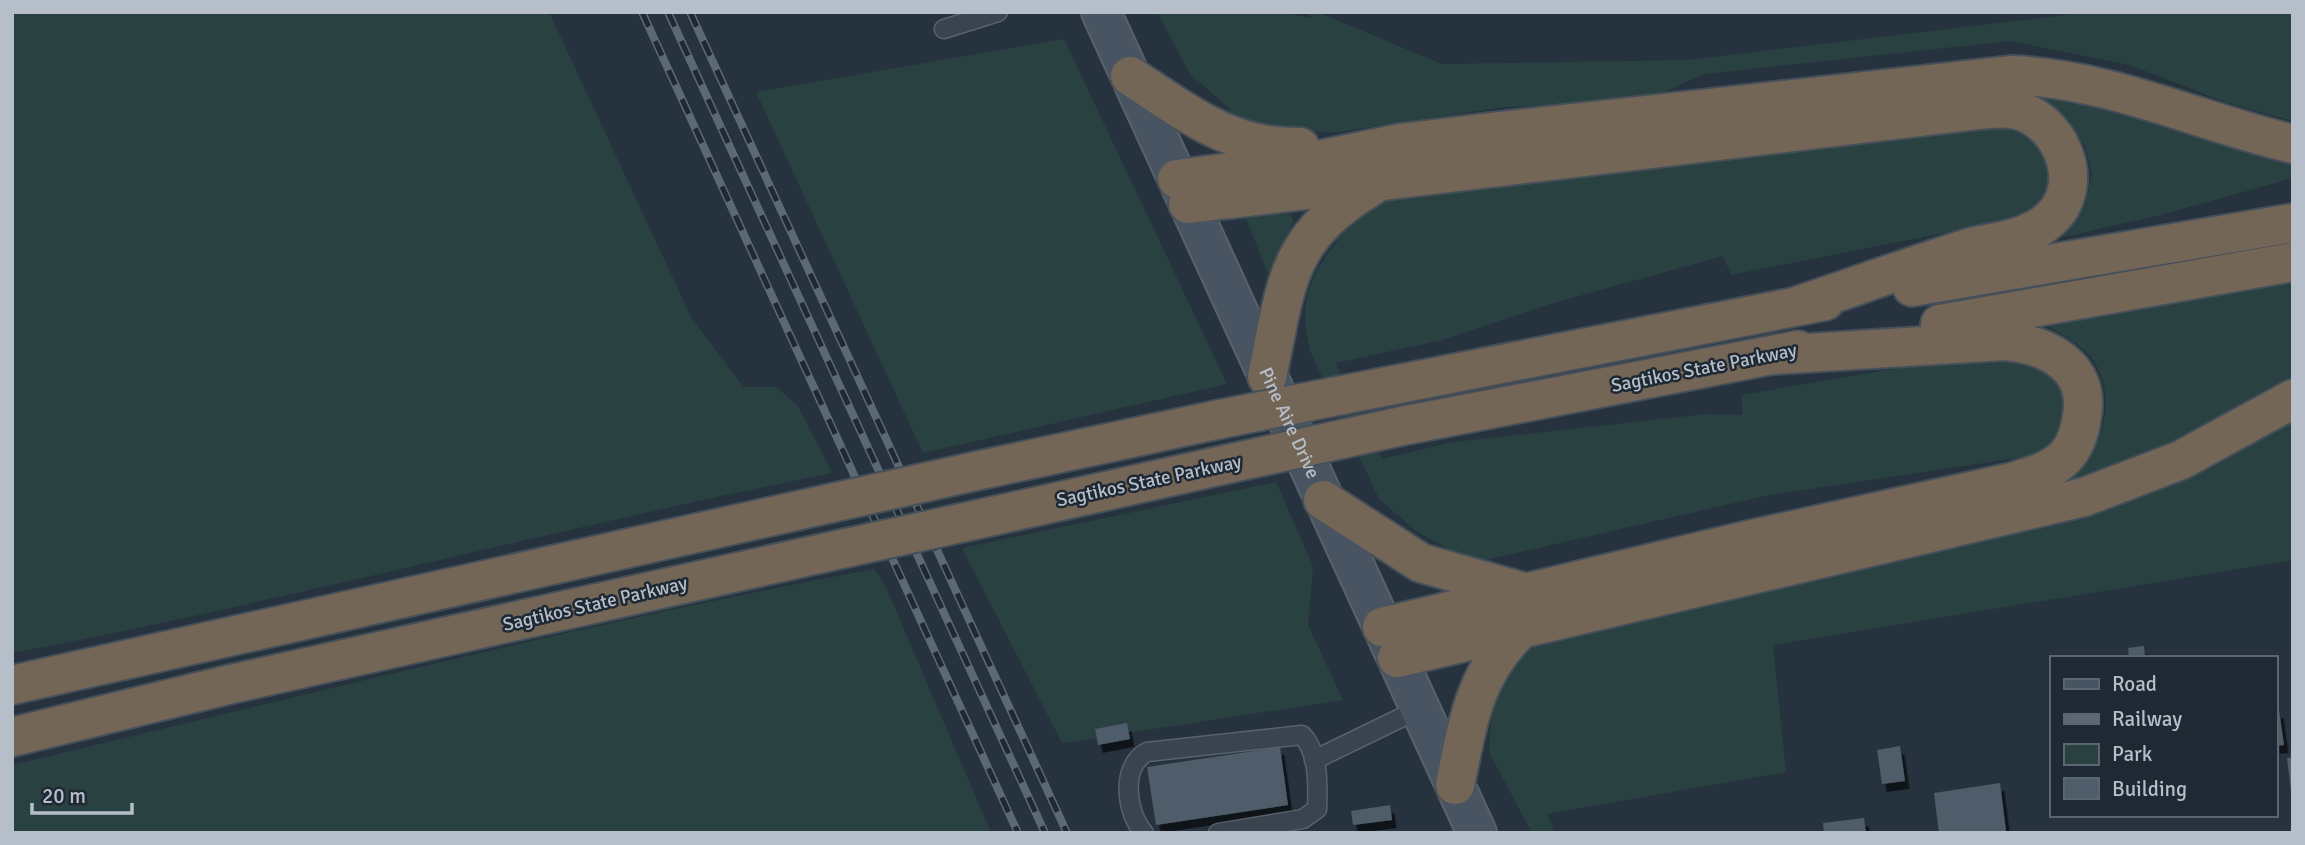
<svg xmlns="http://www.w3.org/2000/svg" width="2305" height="845" font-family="Signika,sans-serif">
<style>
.green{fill:#294141}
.building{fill:#4f5c69;filter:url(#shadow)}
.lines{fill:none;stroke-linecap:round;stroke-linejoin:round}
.lane-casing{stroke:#58626c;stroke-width:21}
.secondary-casing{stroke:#58626c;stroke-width:42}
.highway-casing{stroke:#454f59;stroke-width:42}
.lane{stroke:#3a444f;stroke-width:18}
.secondary{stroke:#485461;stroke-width:38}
.highway{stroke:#746657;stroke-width:38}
.rail-casing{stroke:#5c6975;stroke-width:8}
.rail{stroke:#1f2934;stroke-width:5;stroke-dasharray:16;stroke-linecap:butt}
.highway-bridge-casing{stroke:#454f59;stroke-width:42;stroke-linecap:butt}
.highway-bridge{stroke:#746657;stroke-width:38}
.labels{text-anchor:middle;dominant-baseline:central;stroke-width:5;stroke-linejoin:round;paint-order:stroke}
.street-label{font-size:19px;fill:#b6bfc9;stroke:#1f2934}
</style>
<defs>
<filter id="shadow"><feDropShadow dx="4.5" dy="8" stdDeviation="0" flood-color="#0009"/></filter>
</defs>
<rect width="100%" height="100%" fill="#26333f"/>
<g class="green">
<path d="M12,12H549L692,319L744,387H776L798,406L832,473C558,528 287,601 12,653Z"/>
<path d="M1157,12H1282L1314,19L1305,12H1317L1442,64L1687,60L2091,12H2293V121L2227,103L2130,65L2010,41L1703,74L1642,103L1505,107L1338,132L1275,131L1229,114V108L1190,74Z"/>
<path d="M1064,39L1227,384L923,453L756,92Z"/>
<path d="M2031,87L2293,152V178L2157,216L2063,237L2060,231L2085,206L2092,173L2085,146L2060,113L2028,95Z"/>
<path d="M1997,122L2033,129L2055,177L2040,207L2014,219L1731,275L1723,256L1550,304L1442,340L1336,363L1382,459L1453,442L1706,414L1742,415V395L2003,350L2064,380C2066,417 2069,438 2031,456L1769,495L1481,561L1444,555L1445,547L1415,530L1379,499L1310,351C1299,301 1307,280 1338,240L1331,233L1379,202Z"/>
<path d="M1290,214L1294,221L1280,249L1274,277L1267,271L1245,216Z"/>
<path d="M2293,280V381L2177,448L2077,487L2072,475C2105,448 2119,392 2090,356C2080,344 2062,335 2049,326Z"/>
<path d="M2293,414V560L1773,645L1786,772L1547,814L1555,833H1532L1489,752L1492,709L1508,670L1543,639L2080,517L2163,489Z"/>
<path d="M1276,482L1313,566L1308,625L1343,700L1062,743L962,548Z"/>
<path d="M874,569L886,587L991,833H12V765C299,697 585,623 874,569Z"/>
</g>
<g class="building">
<path d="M2144,646L2145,658H2129L2128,648Z"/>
<path d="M2279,710L2284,745L2275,746V711Z"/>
<path d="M1127,723L1130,739L1098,745L1095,729Z"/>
<path d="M1900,746L1905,781L1882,784L1877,750Z"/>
<path d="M1280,747L1288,805L1156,825L1147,767Z"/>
<path d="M2293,757V791H2291L2287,758Z"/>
<path d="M2000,783L2006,831L1939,833L1934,793Z"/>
<path d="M1390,805L1392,820L1353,825L1351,811Z"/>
<path d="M1864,818L1866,833H1824L1823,823Z"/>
</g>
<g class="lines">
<defs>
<g id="lane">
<path d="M944,29L998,12"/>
<path d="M1314,760L1419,709"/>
<path d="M1144,833C1126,813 1120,766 1147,752L1302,735C1319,752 1318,786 1317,809L1303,819L1218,833"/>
</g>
<g id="secondary">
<path id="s1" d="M1101,12L1477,833"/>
</g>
<g id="highway">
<path d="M1130,76C1186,112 1230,149 1300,147"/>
<path d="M1177,179L1308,162L1400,143L1490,132L2013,75C2115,80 2196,121 2293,144"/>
<path d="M1188,204L1979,110C1991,109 2005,107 2017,110C2058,120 2085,177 2056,213C2049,221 2040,228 2030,232C2010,242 1989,242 1968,248C1912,266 1856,286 1800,305"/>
<path d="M1912,287L2293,223"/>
<path d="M1940,324L2293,262"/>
<path d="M1267,377C1287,283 1284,239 1372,186"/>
<path d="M1281,407L1825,301"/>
<path d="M1402,426L1798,350"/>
<path d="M976,471L1216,420"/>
<path d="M1323,500L1421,563L1520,591"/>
<path d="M993,516L1232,463"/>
<path d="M1382,627L1744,541L2012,482C2031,476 2052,471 2066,456C2076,445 2080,431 2082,416C2091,366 2046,344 2004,341L1775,355"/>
<path d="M1397,658L2084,497L2181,460L2293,399"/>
<path d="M12,685L827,504"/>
<path d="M12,737L227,685L846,548"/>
<path d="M1455,785C1468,723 1473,675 1521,629"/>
</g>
</defs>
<use href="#lane" class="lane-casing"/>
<use href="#secondary" class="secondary-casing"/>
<use href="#highway" class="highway-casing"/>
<use href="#lane" class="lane"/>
<use href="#secondary" class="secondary"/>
<use href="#highway" class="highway"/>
<defs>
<g id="rail">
<path d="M642,12L1018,833"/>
<path d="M668,12L1045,833"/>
<path d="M690,12L1067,833"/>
</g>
</defs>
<use href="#rail" class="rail-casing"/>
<use href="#rail" class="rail"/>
<defs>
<g id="highway-bridge">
<path d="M1216,420L1281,407"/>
<path d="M1232,463L1402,426"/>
<path d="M827,504L976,471"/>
<path d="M846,548L993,516"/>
</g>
</defs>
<use href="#highway-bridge" class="highway-bridge-casing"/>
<use href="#highway-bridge" class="highway-bridge"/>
</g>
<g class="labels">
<g class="street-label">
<text transform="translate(1704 368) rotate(-11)">Sagtikos State Parkway</text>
<text stroke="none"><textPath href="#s1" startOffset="452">Pine Aire Drive</textPath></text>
<text transform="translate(1149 481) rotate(-12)">Sagtikos State Parkway</text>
<text transform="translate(595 604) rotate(-13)">Sagtikos State Parkway</text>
</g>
</g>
<rect width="2305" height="845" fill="none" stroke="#b6bfc9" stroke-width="28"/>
<rect x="2050" y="656" width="228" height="161" fill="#1f2934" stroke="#5b6570" stroke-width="2"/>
<rect x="2064" y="679" width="35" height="10" fill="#485461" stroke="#5b6570" stroke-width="2"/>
<text x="2112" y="691" font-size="21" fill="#b6bfc9">Road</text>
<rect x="2064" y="714" width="35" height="10" fill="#5c6975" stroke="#5b6570" stroke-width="2"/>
<text x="2112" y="726" font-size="21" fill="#b6bfc9">Railway</text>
<rect x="2064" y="744" width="35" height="21" fill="#294141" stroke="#5b6570" stroke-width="2"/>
<text x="2112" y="761" font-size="21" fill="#b6bfc9">Park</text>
<rect x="2064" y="778" width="35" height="21" fill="#4f5c69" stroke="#5b6570" stroke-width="2"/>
<text x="2112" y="796" font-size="21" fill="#b6bfc9">Building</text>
<path d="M32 803v10h100v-10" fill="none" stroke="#b6bfc9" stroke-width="3.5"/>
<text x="42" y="803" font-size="21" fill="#b6bfc9" stroke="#1f2934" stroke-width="5" paint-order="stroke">20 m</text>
</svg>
